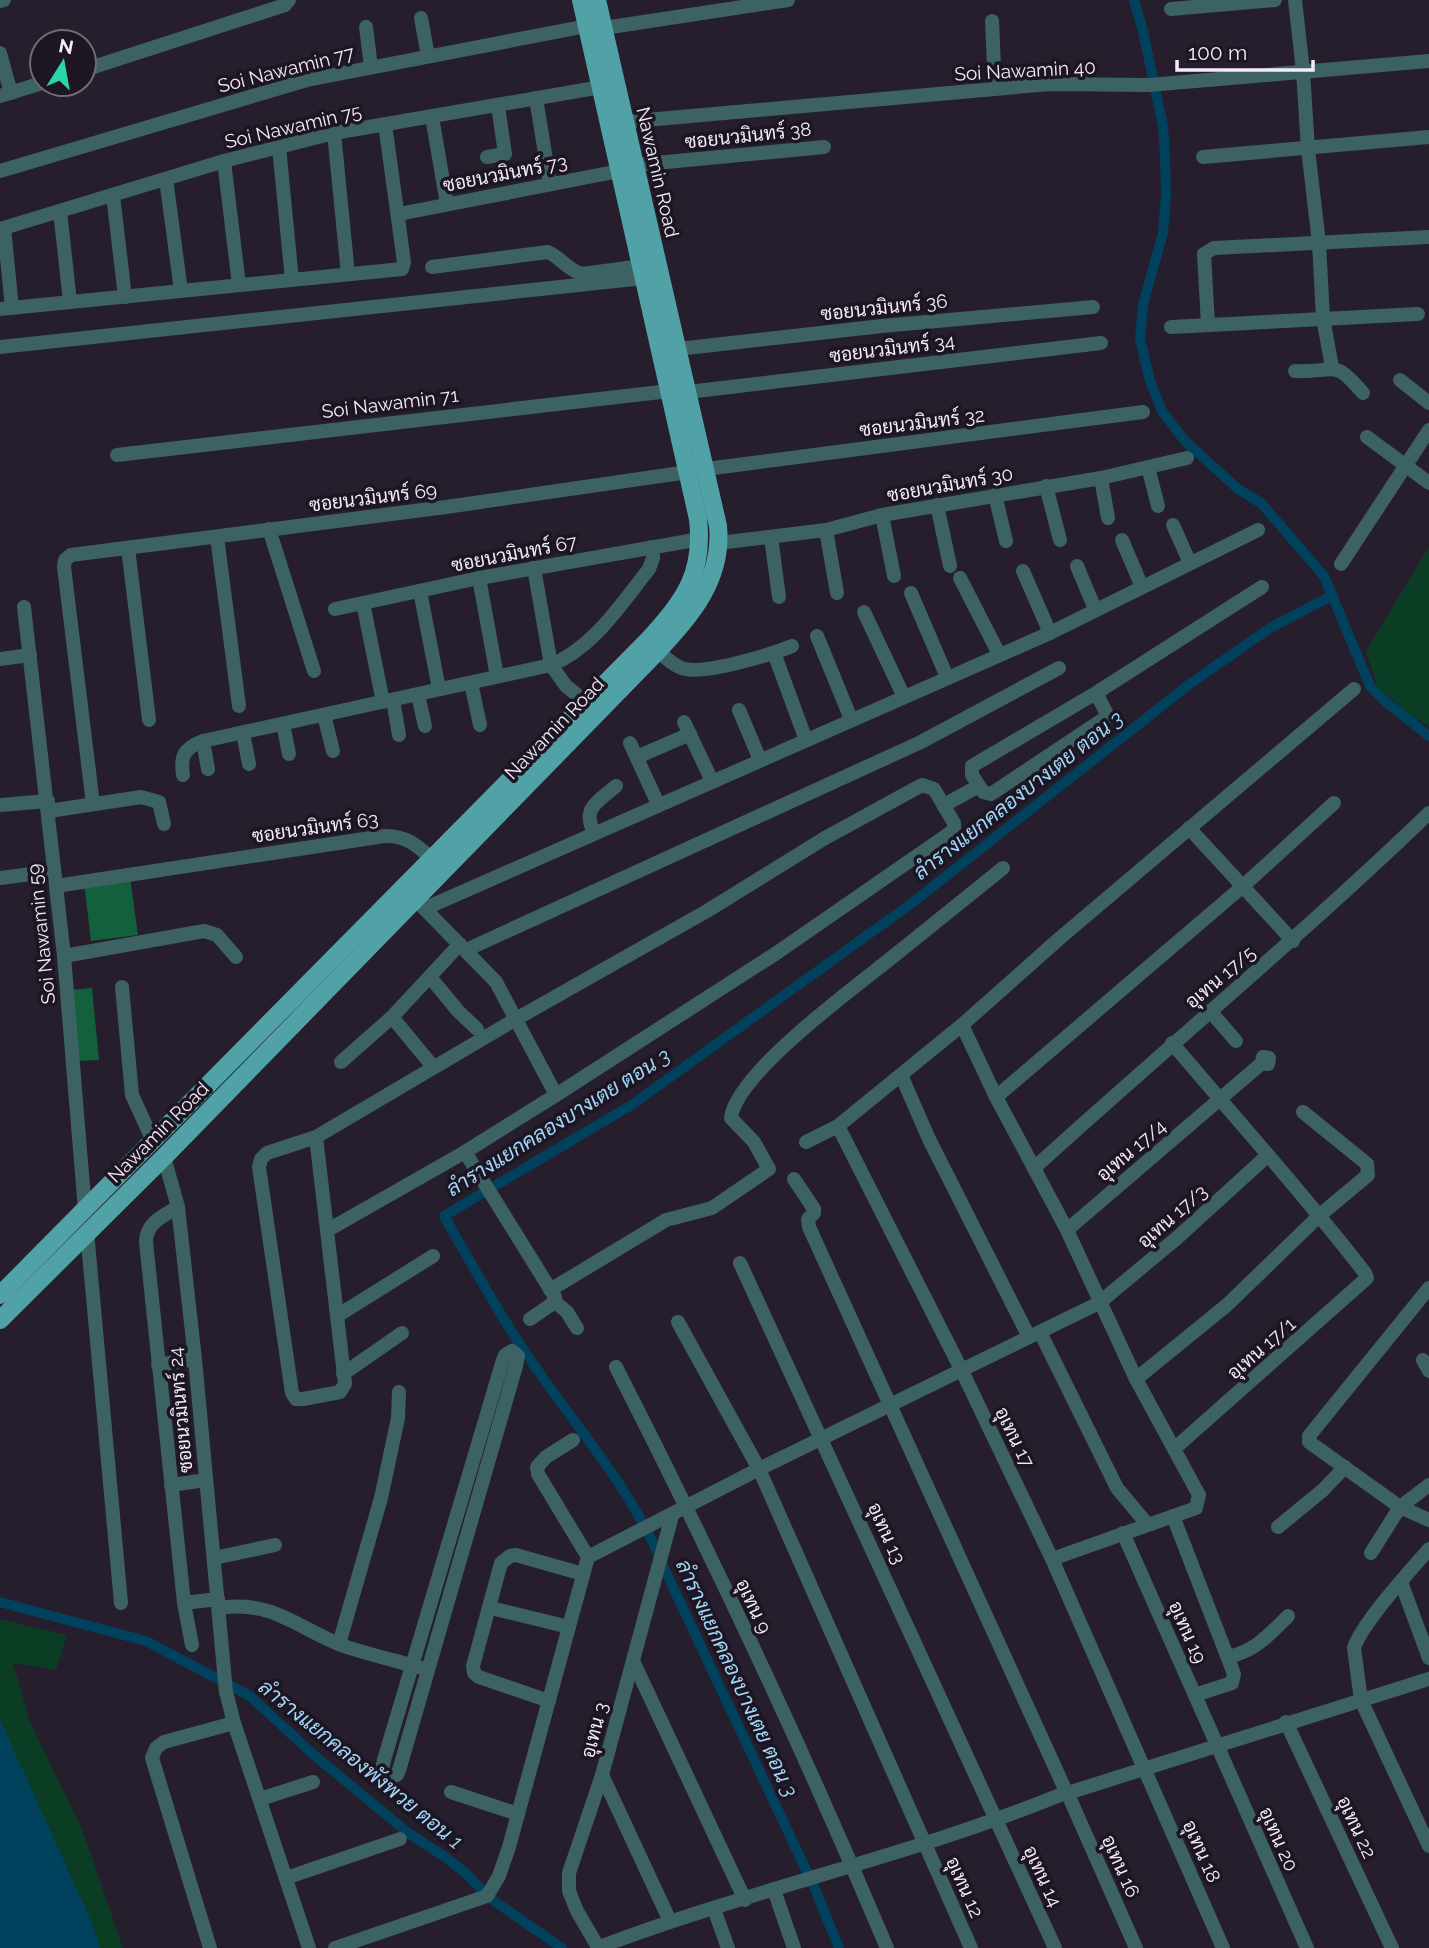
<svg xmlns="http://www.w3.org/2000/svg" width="1429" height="1948" font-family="Raleway,Sarabun,sans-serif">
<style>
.green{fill:#0b3d25}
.forest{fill:#13603c}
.water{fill:#00425e}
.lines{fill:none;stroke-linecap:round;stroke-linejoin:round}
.canal{stroke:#00425e;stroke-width:10}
.minor{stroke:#3d6264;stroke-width:14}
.major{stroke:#51a2a7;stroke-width:18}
.labels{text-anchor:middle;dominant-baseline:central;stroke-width:7;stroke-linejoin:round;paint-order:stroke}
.street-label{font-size:19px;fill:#f2ecf6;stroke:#1d1522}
.water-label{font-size:21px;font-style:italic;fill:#9ed7f8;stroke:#1d1522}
</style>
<rect width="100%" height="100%" fill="#261e2c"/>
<g class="green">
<path d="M1429,547V726L1412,717L1377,686L1366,651Z"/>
<path d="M0,1619L67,1635L56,1670L13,1663L30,1722L82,1829L123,1948H0Z"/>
</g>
<g class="forest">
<path d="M130,877L138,935L91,941L84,882Z"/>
<path d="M92,988L99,1060L76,1061L70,990Z"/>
</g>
<path class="water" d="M0,1720L91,1921L100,1948H0Z"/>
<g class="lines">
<g class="canal">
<path d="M1134,0L1143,31L1163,126L1165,155L1166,195L1163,233L1143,305L1140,339L1150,381L1162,411L1185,441L1238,489L1261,503L1324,576L1370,686L1386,702L1429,736"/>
<path d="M0,1602L146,1641L250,1696L314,1755L407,1832L445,1857L468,1875L487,1896L562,1948"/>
<path d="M839,1948L815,1889L664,1568C636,1496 585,1438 541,1375C505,1325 475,1270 444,1216L633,1104L912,903L1191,683L1270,628L1333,595"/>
</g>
<g class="minor">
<path d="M1295,0L1303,71L1308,149L1319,243L1323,318L1332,367"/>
<path d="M0,1L4,0"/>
<path d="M1171,9L1275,0"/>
<path d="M421,18L428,56"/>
<path d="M992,21L995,89"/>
<path d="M366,27L371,67"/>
<path d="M604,28L788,0"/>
<path d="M0,53L11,93"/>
<path d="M84,70L285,5L289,0"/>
<path d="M0,96L42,83"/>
<path d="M536,98L550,184"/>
<path d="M432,117L447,204"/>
<path d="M624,122L1050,84L1149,85L1429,61"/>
<path d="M334,133L348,274"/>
<path d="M279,147L292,280"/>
<path d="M487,157L505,154L498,106"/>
<path d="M1203,157L1429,137"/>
<path d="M224,161L239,285"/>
<path d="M635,165L824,147"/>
<path d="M0,171L307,80L587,26"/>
<path d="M166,179L181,291"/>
<path d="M113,195L125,297"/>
<path d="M60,211L70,302"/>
<path d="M399,214L619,171"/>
<path d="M4,228L12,308"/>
<path d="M0,229L224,161L334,133L601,87"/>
<path d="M432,267L548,252C561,258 568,270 582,274L642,266"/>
<path d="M0,309L402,269L404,262L385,124"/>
<path d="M1208,324L1204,254L1214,248L1429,237"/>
<path d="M1171,327L1418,314"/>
<path d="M0,347L644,278"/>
<path d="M678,349L882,326L1093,307"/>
<path d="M1295,371C1337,373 1332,357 1363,393"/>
<path d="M1400,380L1429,403"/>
<path d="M688,392L1101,343"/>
<path d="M1367,437L1429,483"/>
<path d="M117,455L669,391"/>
<path d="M1148,467L1158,506"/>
<path d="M706,469L1143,412"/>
<path d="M1101,478L1108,518"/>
<path d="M1046,486L1060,540"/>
<path d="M995,495L1006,541"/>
<path d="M937,505L950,566"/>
<path d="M882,515L894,576"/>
<path d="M1173,525L1190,563"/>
<path d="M269,529L314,671"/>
<path d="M826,530L837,593"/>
<path d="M217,537L239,706"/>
<path d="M771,537L779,597"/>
<path d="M1122,540L1142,587"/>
<path d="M719,543L826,530L882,515L1101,478L1187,458"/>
<path d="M128,548L149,720"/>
<path d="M1341,564L1429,430"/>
<path d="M1077,566L1095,609"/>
<path d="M534,568L551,665L566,686L586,702"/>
<path d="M1023,571L1050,633"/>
<path d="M479,578L497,676"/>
<path d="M960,578L999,654"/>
<path d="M420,591L439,689"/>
<path d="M911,593L947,677"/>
<path d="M363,603L383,702"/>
<path d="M24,607L64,956L85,1210"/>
<path d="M335,609L479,578L700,539"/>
<path d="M864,612L904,697"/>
<path d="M817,636L851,719"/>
<path d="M658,651C666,658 675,667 685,669C706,674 770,655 792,646"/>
<path d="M774,653L806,740"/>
<path d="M0,659L30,655"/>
<path d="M471,683L480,725"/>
<path d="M1096,693L1108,716L991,794L983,792L972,775V766L1096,693L1262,587"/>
<path d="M418,695L425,726"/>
<path d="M393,700L399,735"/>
<path d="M739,710L760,760"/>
<path d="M324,715L333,751"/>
<path d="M684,722L712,781"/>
<path d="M283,724L289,754"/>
<path d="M243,733L249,764"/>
<path d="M203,741L208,769"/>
<path d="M630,743L658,804"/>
<path d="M637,757L690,734"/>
<path d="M183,775C180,756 184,748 203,741L551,665C594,647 621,604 649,569L653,558L652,547"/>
<path d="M93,804L64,567L65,560L71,555L446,507L688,472"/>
<path d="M0,805L48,801"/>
<path d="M944,805L979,786"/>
<path d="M49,811L141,797L159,802L164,824"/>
<path d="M1189,828L1293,941"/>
<path d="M594,832C581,808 599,801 616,786"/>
<path d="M0,878L54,871"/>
<path d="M56,886L384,836C405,835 417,845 432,859"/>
<path d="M419,903L496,982L556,1095"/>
<path d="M426,908L1050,633L1258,530"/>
<path d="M466,950L921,742L1059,668"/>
<path d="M64,956L204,931L217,935L236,957"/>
<path d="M430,977L458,1011L477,1029"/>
<path d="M122,987L132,1095L153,1141"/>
<path d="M1210,1011L1236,1041"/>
<path d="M392,1017L430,1063"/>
<path d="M962,1025L996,1097L1067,1230L1136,1379L1199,1495L1196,1508L1052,1559"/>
<path d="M1172,1043C1237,1120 1304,1194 1365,1273L1367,1278L1174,1449"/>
<path d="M341,1062L392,1017L460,944"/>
<path d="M901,1075L929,1139L1029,1337"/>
<path d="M996,1097L1242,887L1334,803"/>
<path d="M838,1126L962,1371L1052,1559L1223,1948"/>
<path d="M316,1137L345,1384L340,1392L303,1399H296L292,1393L259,1167L261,1159L267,1153L316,1137L516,1019L707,911L825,838L922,785L934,789L954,823V829L950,833L778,952L556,1095L465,1152L328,1230"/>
<path d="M806,1142L838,1126L962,1025L1060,938L1354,689"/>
<path d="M465,1152L555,1297L552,1304L530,1319"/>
<path d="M164,1157L178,1207L195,1359L226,1692L234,1723L309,1948"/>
<path d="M1034,1168C1165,1049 1301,936 1429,813"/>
<path d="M794,1179L814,1209V1213L808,1219L809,1227L1064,1787"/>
<path d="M178,1207C163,1216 146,1223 146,1242L184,1603L192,1645"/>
<path d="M1067,1230L1262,1063L1263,1057L1269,1058L1268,1064L1262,1063"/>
<path d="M87,1232L121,1603"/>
<path d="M740,1263L1055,1948"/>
<path d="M1429,1288L1309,1436V1442L1400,1507L1429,1520"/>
<path d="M550,1290L666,1220L712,1208L769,1169L754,1142L731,1118C736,1073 858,985 895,955C931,926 967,897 1003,868"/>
<path d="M554,1301L567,1312L577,1328"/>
<path d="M337,1316L433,1256"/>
<path d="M678,1322L759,1469L971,1948"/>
<path d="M1040,1332L1117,1488L1147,1524"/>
<path d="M512,1351L518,1356L516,1366L400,1767L397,1775L389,1777L382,1770L384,1760L503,1360L505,1355Z"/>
<path d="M1423,1360L1429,1371"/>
<path d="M158,1365L195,1359"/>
<path d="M616,1367C713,1557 804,1751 887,1948"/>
<path d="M343,1374L402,1333"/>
<path d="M1136,1379L1227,1305L1320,1215L1368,1175L1367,1164L1303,1112"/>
<path d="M171,1485L206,1480"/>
<path d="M1173,1516L1234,1674L1232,1683L1195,1695"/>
<path d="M1278,1527L1323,1490L1345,1467"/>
<path d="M1123,1533L1307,1948"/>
<path d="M1429,1549C1410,1571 1362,1623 1354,1648L1361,1700L1429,1846"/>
<path d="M1371,1553L1400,1507L1429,1485"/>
<path d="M588,1557L759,1469L1099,1303L1177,1238L1267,1156"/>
<path d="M214,1558L275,1545"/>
<path d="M1401,1582L1429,1658"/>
<path d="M184,1603L218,1599"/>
<path d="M220,1608C272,1600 296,1627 341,1645C366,1654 393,1660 419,1667"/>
<path d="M491,1608L569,1627"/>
<path d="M339,1644L381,1498L398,1418L399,1392"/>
<path d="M1228,1657C1255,1651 1269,1635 1288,1616"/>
<path d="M633,1661L745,1900"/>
<path d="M549,1701L479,1677L474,1673L473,1666L501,1563L510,1556L516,1555L583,1574"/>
<path d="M1286,1722L1392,1948"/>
<path d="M602,1775L670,1921"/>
<path d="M1074,1791L1429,1679"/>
<path d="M451,1792L518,1814"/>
<path d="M260,1799L313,1782"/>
<path d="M1070,1799L1136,1948"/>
<path d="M286,1878L400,1839"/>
<path d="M774,1890L794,1948"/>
<path d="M714,1909L728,1948"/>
<path d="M598,1947L577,1911L569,1891V1873L602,1775L672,1516"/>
<path d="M210,1948L152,1758L156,1748L164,1742L234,1723"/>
<path d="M335,1948L487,1896L499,1876L509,1847L588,1557L538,1474L537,1467L546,1457L573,1440"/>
<path d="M597,1948C749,1890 910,1856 1060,1795"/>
</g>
<g class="major">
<path d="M0,1295L649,639C685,599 704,574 698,519L581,0"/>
<path d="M0,1320L164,1157L658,651C692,614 723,579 718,526L597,0"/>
</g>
</g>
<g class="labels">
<g class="street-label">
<text transform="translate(286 69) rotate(-14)">Soi Nawamin 77</text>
<text transform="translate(1025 70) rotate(-3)">Soi Nawamin 40</text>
<text transform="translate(293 126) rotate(-13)">Soi Nawamin 75</text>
<text transform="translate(748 135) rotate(-6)">ซอยนวมินทร์ 38</text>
<text transform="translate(658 172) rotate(77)">Nawamin Road</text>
<text transform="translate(505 173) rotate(-11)">ซอยนวมินทร์ 73</text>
<text transform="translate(884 307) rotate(-6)">ซอยนวมินทร์ 36</text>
<text transform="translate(892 348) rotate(-7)">ซอยนวมินทร์ 34</text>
<text transform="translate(390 403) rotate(-7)">Soi Nawamin 71</text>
<text transform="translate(922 422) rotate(-7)">ซอยนวมินทร์ 32</text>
<text transform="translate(950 484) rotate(-10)">ซอยนวมินทร์ 30</text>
<text transform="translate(373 497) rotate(-7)">ซอยนวมินทร์ 69</text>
<text transform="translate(514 553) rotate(-11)">ซอยนวมินทร์ 67</text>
<text transform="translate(554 728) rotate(-46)">Nawamin Road</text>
<text transform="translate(315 827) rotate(-8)">ซอยนวมินทร์ 63</text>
<text transform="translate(41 934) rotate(-96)">Soi Nawamin 59</text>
<text transform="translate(1220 977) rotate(-40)">อุเทน 17/5</text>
<text transform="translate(158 1132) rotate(-45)">Nawamin Road</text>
<text transform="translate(1131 1150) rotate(-40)">อุเทน 17/4</text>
<text transform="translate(1172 1216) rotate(-41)">อุเทน 17/3</text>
<text transform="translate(1261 1348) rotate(-41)">อุเทน 17/1</text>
<text transform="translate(180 1410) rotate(-95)">ซอยนวมินทร์ 24</text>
<text transform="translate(1015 1437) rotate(64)">อุเทน 17</text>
<text transform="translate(887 1533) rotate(66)">อุเทน 13</text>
<text transform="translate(754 1606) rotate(65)">อุเทน 9</text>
<text transform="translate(1188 1632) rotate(66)">อุเทน 19</text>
<text transform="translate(594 1730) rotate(-75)">อุเทน 3</text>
<text transform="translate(1357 1827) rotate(65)">อุเทน 22</text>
<text transform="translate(1279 1839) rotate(66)">อุเทน 20</text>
<text transform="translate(1202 1851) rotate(66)">อุเทน 18</text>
<text transform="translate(1121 1866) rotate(66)">อุเทน 16</text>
<text transform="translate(1043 1876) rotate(65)">อุเทน 14</text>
<text transform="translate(965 1887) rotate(66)">อุเทน 12</text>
</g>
<g class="water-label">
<text transform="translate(1018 795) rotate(-38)">ลำรางแยกคลองบางเตย ตอน 3</text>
<text transform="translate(558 1122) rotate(-32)">ลำรางแยกคลองบางเตย ตอน 3</text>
<text transform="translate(737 1678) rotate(65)">ลำรางแยกคลองบางเตย ตอน 3</text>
<text transform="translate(361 1764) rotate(39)">ลำรางแยกคลองพังพวย ตอน 1</text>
</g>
</g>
<g transform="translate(63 63) rotate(11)"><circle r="33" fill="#1d1522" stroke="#726b77" stroke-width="2"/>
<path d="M0-5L12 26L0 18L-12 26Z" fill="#2ad5ac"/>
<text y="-10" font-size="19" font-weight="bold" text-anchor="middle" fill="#f2ecf6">N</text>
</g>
<path d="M1177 60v10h136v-10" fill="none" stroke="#f2ecf6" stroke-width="3.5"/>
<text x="1188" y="60" font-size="21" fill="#f2ecf6" stroke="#1d1522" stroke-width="5" paint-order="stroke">100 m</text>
</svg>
